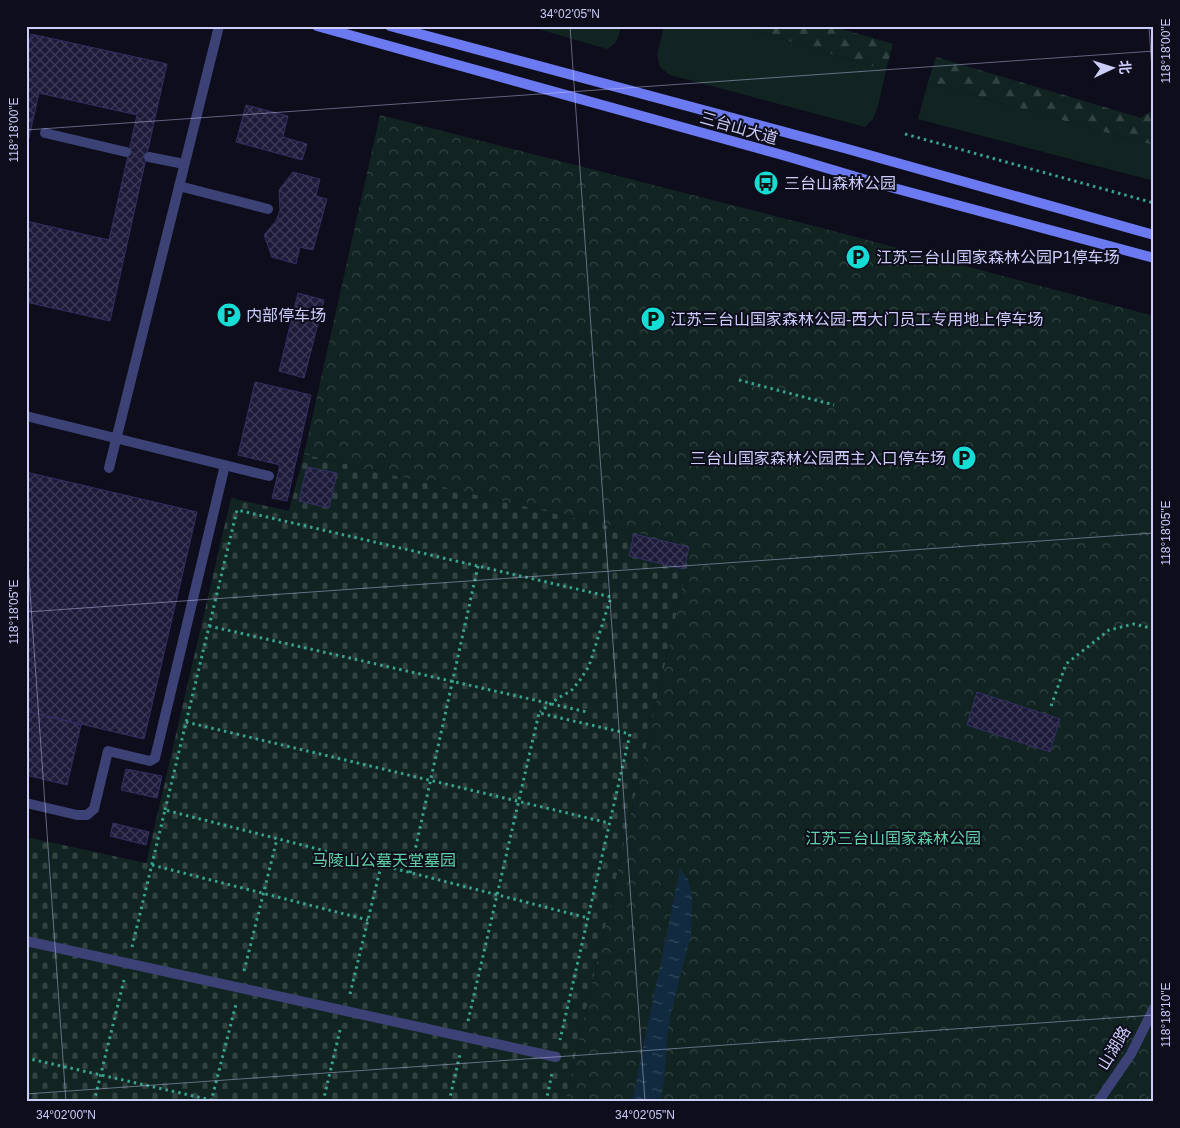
<svg xmlns="http://www.w3.org/2000/svg" width="1180" height="1128" font-family="Helvetica,'Noto Sans SC',sans-serif">
<style>
.grass{fill:#112421}
.forest{fill:url(#forest-firs)}
.cemetery{fill:url(#cemetery-stones)}
.park{fill:url(#park-crowns)}
.garden{fill:url(#garden-dots)}
.water{fill:url(#water-ripples)}
.building{fill:url(#building-cross-hatch);stroke:#322f64}
.lines{fill:none;stroke-linecap:round;stroke-linejoin:round}
.path{stroke:#38a28e;stroke-width:3;stroke-dasharray:2.5 4;stroke-linecap:butt}
.lane{stroke:#3c4276;stroke-width:10}
.secondary{stroke:#6c7af1;stroke-width:10}
.ticks{fill:none;stroke:#cccdfa;stroke-width:1;stroke-opacity:0.45}
.labels{text-anchor:middle;dominant-baseline:central;stroke-width:4;stroke-linejoin:round;paint-order:stroke}
.street-label{font-size:16px;fill:#cccdfa;stroke:#0d0d1b}
.poi-label{font-size:16px;fill:#cccdfa;stroke:#0d0d1b;text-anchor:start}
.park-label{font-size:16px;fill:#60d2a6;stroke:#0d0d1b}
.neatline{fill:none;stroke:#cccdfa;stroke-width:2}
.ticks-label{font-size:12px;text-anchor:middle;fill:#cccdfa}
</style>
<defs>
<pattern id="forest-firs" width="22" height="20" patternUnits="userSpaceOnUse" patternTransform="scale(1.25)"><rect width="22" height="20" fill="#112421"/><path d="M5 1l3.5 6h-7zM16 11l3.5 6h-7z" fill="#324342"/></pattern>
<pattern id="cemetery-stones" width="16" height="16" patternUnits="userSpaceOnUse" patternTransform="scale(1.25)"><rect width="16" height="16" fill="#112421"/><path d="M2 7V4a2 2 0 0 1 4 0v3zM10 15v-3a2 2 0 0 1 4 0v3z" fill="#324342"/></pattern>
<pattern id="park-crowns" width="20" height="18" patternUnits="userSpaceOnUse" patternTransform="scale(1.25)"><rect width="20" height="18" fill="#112421"/><path d="M2 6a3 3 0 1 1 6 0M12 15a3 3 0 1 1 6 0" fill="none" stroke="#324342"/></pattern>
<pattern id="garden-dots" width="8" height="8" patternUnits="userSpaceOnUse" patternTransform="scale(1.25)"><rect width="8" height="8" fill="#112421"/><path d="M2 2h.1M6 6h.1" fill="none" stroke="#324342" stroke-width="1.8" stroke-linecap="round"/></pattern>
<pattern id="water-ripples" width="26" height="14" patternUnits="userSpaceOnUse" patternTransform="scale(1.25)"><rect width="26" height="14" fill="#122a3f"/><path d="M2 4q2-2 4 0t4 0M15 11q2-2 4 0t4 0" fill="none" stroke="#33485c"/></pattern>
<pattern id="building-cross-hatch" width="8" height="8" patternUnits="userSpaceOnUse" patternTransform="scale(1.25)"><rect width="8" height="8" fill="#1d1b3a"/><path d="M0 0l8 8M0 8l8-8" fill="none" stroke="#3d3b57"/></pattern>
</defs>
<rect width="100%" height="100%" fill="#0d0d1b"/>
<g class="grass">
<path d="M528,26H621C618,38 618,43 607,49Z"/>
<path d="M664,26H739L886,70L878,106L873,119L865,127L670,75L660,67L657,55Z"/>
<path d="M928,82L1115,135L1154,145V181L918,119Z"/>
</g>
<g class="forest">
<path d="M739,26H832L893,44L886,70Z"/>
<path d="M936,57L1141,118L1154,109V145L1115,135L928,82Z"/>
</g>
<path class="cemetery" d="M304,454L692,546L565,1102H26V837L146,863L231,498L289,511Z"/>
<path class="park" d="M380,115L822,228L1154,316V1102H565L692,546L304,454Z"/>
<path class="garden" d="M1154,1080V1102H1141Z"/>
<path class="water" d="M680,868L688,880L692,896L691,935L671,1013L667,1039L664,1082L660,1102H632Z"/>
<g class="building">
<path d="M31,34L167,64L110,321L26,302V221L109,240L137,115L39,93L26,151V57Z"/>
<path d="M246,105L288,116L283,137L307,144L302,160L236,142Z"/>
<path d="M293,172L320,179L316,196L327,199L313,250L300,247L296,264L272,257L264,235L276,221L280,210L279,190Z"/>
<path d="M298,293L324,300L304,378L279,371Z"/>
<path d="M255,382L311,395L287,501L272,498L280,465L238,455Z"/>
<path d="M307,467L337,473L329,508L299,501Z"/>
<path d="M26,472L197,512L144,739L26,711Z"/>
<path d="M634,534L689,547L684,569L629,556Z"/>
<path d="M977,692L1060,719L1050,752L967,725Z"/>
<path d="M26,711L81,725L67,785L26,775Z"/>
<path d="M126,769L162,776L157,798L121,790Z"/>
<path d="M113,823L149,832L146,845L110,836Z"/>
</g>
<g class="lines">
<g class="path">
<path d="M905,134L1154,203"/>
<path d="M739,380L834,405"/>
<path d="M209,626L587,712"/>
<path d="M1051,706L1066,664L1109,630L1134,624L1154,629"/>
<path d="M186,722L609,823"/>
<path d="M165,810L237,510L611,597L589,666L580,680L571,691L558,698L540,712"/>
<path d="M152,865L368,920"/>
<path d="M410,873L478,566"/>
<path d="M132,947L165,810L588,918"/>
<path d="M244,971L277,839"/>
<path d="M350,994L381,866"/>
<path d="M468,1021L539,713L630,734L560,1040"/>
<path d="M26,1058L220,1102"/>
<path d="M94,1102L124,980"/>
<path d="M211,1102L236,1004"/>
<path d="M323,1102L341,1026"/>
<path d="M449,1102L460,1054"/>
<path d="M546,1102L552,1073"/>
</g>
<g class="lane">
<path d="M45,133L126,152"/>
<path d="M149,157L184,164"/>
<path d="M179,186L268,209"/>
<path d="M26,416L269,476"/>
<path d="M109,468L219,26"/>
<path d="M26,803L77,815H87L94,809L108,751L150,761L155,758L225,465"/>
<path d="M26,941L556,1057"/>
<path d="M1098,1102L1131,1054L1154,1008"/>
</g>
<g class="secondary">
<path d="M317,26L786,156L890,187L1154,258"/>
<path d="M390,26L844,148L1154,235"/>
</g>
</g>
<path class="ticks" d="M570,26L645,1102M1149,26L1154,101M26,130L1154,51M26,535L66,1102M26,612L1154,533M26,1094L1154,1015"/>
<defs>
<symbol id="bus-disc" viewBox="-11 -11 22 22"><circle r="9.5" fill="#15ddd6" stroke="#0d0d1b"/><path d="M-5-6H5V4H4V6H2V4H-2V6H-4V4H-5ZM-3.5-4V0h7V-4ZM-3.5 1.2v1.5H-2V1.2ZM2 1.2v1.5H3.5V1.2Z" fill="#111"/></symbol>
<symbol id="parking-disc" viewBox="-11 -11 22 22"><circle r="9.5" fill="#15ddd6" stroke="#0d0d1b"/><path d="M-3.5-5.5H1a3.5 3.5 0 0 1 0 7H-1V5.5H-3.5ZM-1-3.4V-.6H.8a1.4 1.4 0 0 0 0-2.8Z" fill="#111"/></symbol>
</defs>
<g fill-rule="evenodd">
<use href="#bus-disc" x="752" y="169" width="28" height="28"/>
<use href="#parking-disc" x="844" y="243" width="28" height="28"/>
<use href="#parking-disc" x="215" y="301" width="28" height="28"/>
<use href="#parking-disc" x="639" y="305" width="28" height="28"/>
<use href="#parking-disc" x="950" y="444" width="28" height="28"/>
</g>
<g class="labels">
<g class="street-label">
<text transform="translate(739 128) rotate(16)">三台山大道</text>
<text transform="translate(1114 1048) rotate(-59)">山湖路</text>
</g>
<g class="poi-label">
<text x="784" y="183">三台山森林公园</text>
<text x="876" y="257">江苏三台山国家森林公园P1停车场</text>
<text x="246" y="315">内部停车场</text>
<text x="670" y="319">江苏三台山国家森林公园-西大门员工专用地上停车场</text>
<text x="946" y="458" text-anchor="end">三台山国家森林公园西主入口停车场</text>
</g>
<g class="park-label">
<text x="893" y="838">江苏三台山国家森林公园</text>
<text x="384" y="860">马陵山公墓天堂墓园</text>
</g>
</g>
<rect width="1180" height="1128" fill="none" stroke="#0d0d1b" stroke-width="55"/>
<g transform="translate(1112 68) rotate(86)" stroke="#0d0d1b" stroke-width="4" paint-order="stroke">
<path d="M0-4L9 19L0 12L-9 19Z" fill="#cccdfa"/>
<text y="-8" font-size="14" font-weight="bold" text-anchor="middle" fill="#cccdfa">北</text>
</g>
<rect x="28" y="28" width="1124" height="1072" class="neatline"/>
<g class="ticks-label">
<text x="570" y="18">34°02'05"N</text>
<text transform="translate(1166 51) rotate(-90)" y="4">118°18'00"E</text>
<text transform="translate(14 130) rotate(-90)" y="4">118°18'00"E</text>
<text transform="translate(1166 533) rotate(-90)" y="4">118°18'05"E</text>
<text transform="translate(14 612) rotate(-90)" y="4">118°18'05"E</text>
<text transform="translate(1166 1015) rotate(-90)" y="4">118°18'10"E</text>
<text x="66" y="1119">34°02'00"N</text>
<text x="645" y="1119">34°02'05"N</text>
</g>
</svg>
